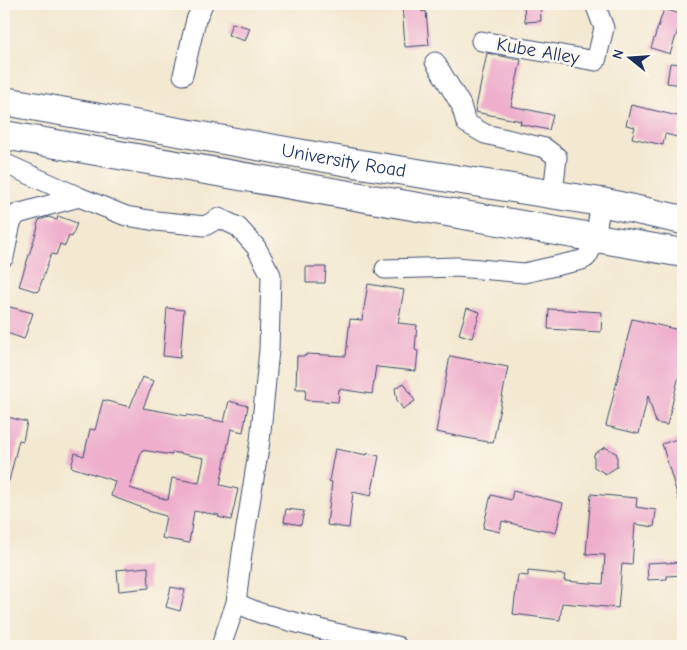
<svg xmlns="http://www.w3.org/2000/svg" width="687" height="650" font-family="'Comic Neue',sans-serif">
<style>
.building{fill:#eeaecc;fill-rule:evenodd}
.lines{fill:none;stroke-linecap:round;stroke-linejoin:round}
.minor-casing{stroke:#3b4b6f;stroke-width:21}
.highway-casing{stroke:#3b4b6f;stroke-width:30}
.minor{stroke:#fff;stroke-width:19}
.highway{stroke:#fff;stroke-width:28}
.labels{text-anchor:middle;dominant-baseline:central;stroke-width:5;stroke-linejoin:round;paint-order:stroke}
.street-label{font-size:19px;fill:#1b2f5e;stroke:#fbf7ec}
</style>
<rect width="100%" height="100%" fill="#fbf7ec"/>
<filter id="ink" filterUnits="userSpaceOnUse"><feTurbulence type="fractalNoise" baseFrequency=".02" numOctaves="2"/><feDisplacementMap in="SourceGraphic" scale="10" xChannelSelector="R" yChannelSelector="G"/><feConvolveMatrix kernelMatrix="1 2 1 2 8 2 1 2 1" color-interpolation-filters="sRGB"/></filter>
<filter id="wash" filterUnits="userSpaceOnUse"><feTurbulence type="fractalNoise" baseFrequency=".0096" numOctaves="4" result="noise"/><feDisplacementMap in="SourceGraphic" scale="20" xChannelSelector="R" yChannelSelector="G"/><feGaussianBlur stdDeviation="1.12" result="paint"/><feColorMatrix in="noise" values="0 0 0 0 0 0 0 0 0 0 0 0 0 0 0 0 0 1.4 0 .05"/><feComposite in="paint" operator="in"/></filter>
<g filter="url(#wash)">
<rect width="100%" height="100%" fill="#f3e8d0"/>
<g id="blocks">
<g class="building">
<path d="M402,4H421L422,12L426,11L429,45L405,47Z"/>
<path d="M524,4H540L541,21L525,22Z"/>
<path d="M664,9L683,15L670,54L651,48Z"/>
<path d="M232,23L250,28L245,41L228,35Z"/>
<path d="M487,53L521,60L511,106L553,115L549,130L520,124L521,121L475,112Z"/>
<path d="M670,63L683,64V85L667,83Z"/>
<path d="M631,105L682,117L677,137L665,134L663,145L632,138L635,127L626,125Z"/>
<path d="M58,216L77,223L72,237L69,236L65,246L60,244L56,255L51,254L38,292L19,286L38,227L37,226L39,220L49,217L57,220Z"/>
<path d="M306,267H326L325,283H306Z"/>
<path d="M368,284L404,290L398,323L417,325L415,350L418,351L416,371L377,367L376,366L372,394L339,389L338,402L305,400L306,389H296L297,356H306V354L346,356L350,319L362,320Z"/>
<path d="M6,306L33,313L24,339L4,332V316Z"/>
<path d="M167,308L184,310L180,358L163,356Z"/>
<path d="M467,308L480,312L472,338L459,334Z"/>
<path d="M549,309L602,312L601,332L548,329Z"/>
<path d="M632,319L679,330L677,338L683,340V359L667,425L656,423L648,395L639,434L606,426Z"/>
<path d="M450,356L508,367L493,443L436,432Z"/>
<path d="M142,377L154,381L143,408L187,416V415L224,422L229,401L248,406L243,432L231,429L220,485L238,489L231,520L218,517L219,515L194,511L189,543L162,538L166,516L148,511V510L111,496L115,481L71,467L75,453L84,456L90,429L95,430L103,400L130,407ZM142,450L172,455V452L204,458L199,483L172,478L168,500L130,488Z"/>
<path d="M404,383L415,401L403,409L397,400L395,388Z"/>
<path d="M4,416L27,422L23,441L19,440L9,481H4Z"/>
<path d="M683,437V504H680L662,444Z"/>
<path d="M605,447L617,454V467L606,474L594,467V454Z"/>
<path d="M335,449L367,455V453L379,456L371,496L353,492L349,528L327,525L332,482L329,481Z"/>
<path d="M513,491L563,503L556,533L540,529L539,530L502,521L500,532L483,528L491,495L511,500Z"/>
<path d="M591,494L637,498L636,507L656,510L654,527L635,524L632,565L622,564L618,608L562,603L560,620L513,614L518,575L528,576V571L565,575L564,581L603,584L605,555L586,554Z"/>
<path d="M286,509L304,511L301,525L284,522Z"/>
<path d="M666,562V563L683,562V575L667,576V579L648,580L647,563Z"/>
<path d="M148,567L149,588L119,591L117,570Z"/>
<path d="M171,587L185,590L180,611L166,607Z"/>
</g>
</g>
</g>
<g filter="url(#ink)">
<use href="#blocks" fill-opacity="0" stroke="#3b4b6f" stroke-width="1"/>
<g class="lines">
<defs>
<g id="minor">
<path d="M481,41L596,61L604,28L595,4"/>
<path d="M435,62L461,105L466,123L485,134L545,148L557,157L553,194"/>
<path d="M183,75L196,20L203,4"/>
<path d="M4,163L79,197L126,216L156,221L205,226L219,218L238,227L256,247L271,275L269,350L260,441L242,553L236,603L260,613L331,632L397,646"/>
<path d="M4,257L11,223L17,214L79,197"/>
<path d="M385,269L457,267L524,273L582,260C585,258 586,259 588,255C595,245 599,215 601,202"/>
<path d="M221,646L236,603"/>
</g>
<g id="highway">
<path id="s1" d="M4,101L354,163L601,202L683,220"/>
<path d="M4,135L683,253"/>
</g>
</defs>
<use href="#minor" class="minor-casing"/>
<use href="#highway" class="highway-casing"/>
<use href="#minor" class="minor"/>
<use href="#highway" class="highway"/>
</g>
</g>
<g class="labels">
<g class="street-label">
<text transform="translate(538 51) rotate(10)">Kube Alley</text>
<text stroke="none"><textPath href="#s1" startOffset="345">University Road</textPath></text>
</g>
</g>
<rect width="687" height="650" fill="none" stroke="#fbf7ec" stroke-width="20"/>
<g transform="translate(630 58) rotate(287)" stroke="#fbf7ec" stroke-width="4" paint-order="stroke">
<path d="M0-4L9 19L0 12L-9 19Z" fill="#1b2f5e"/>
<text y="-8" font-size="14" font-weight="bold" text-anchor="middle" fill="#1b2f5e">N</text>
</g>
</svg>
